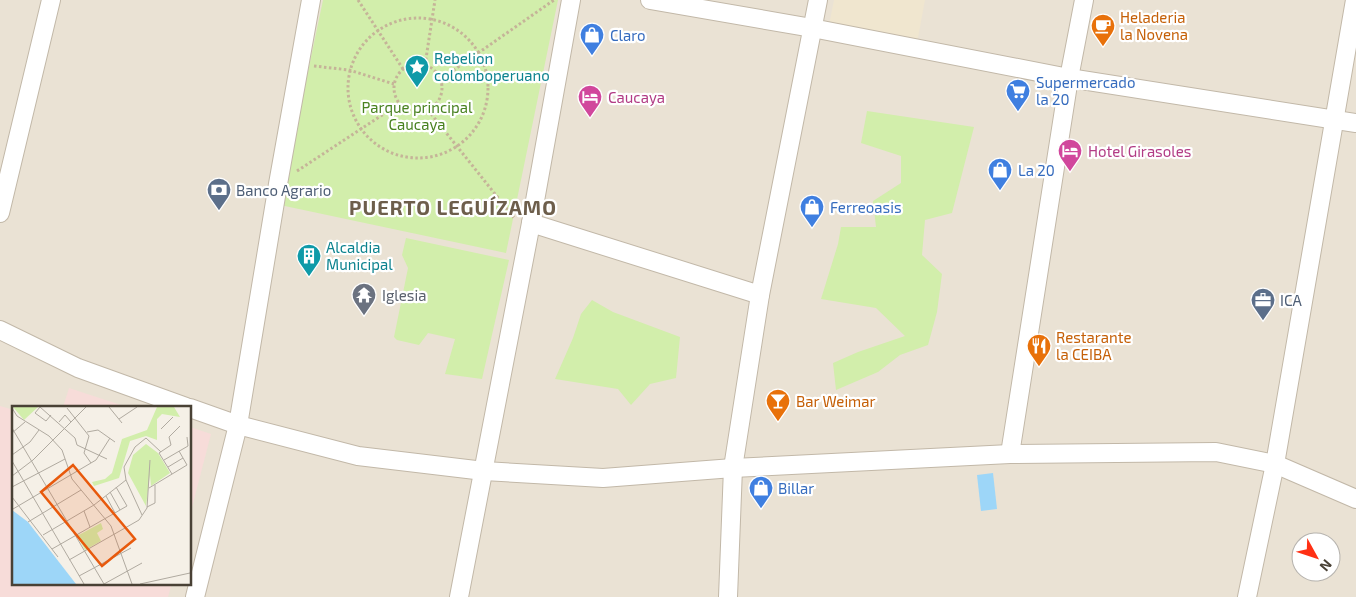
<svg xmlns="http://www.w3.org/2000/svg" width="1356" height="597" font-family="'Exo 2',sans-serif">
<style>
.residential{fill:#eae2d4;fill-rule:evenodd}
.education{fill:#f0e6cf}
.medical{fill:#f7dcd9}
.green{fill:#d2eeab}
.water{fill:#9dd6f8}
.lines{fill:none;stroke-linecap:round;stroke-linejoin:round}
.minor-casing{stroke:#c2b8a8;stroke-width:20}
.path{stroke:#c5b498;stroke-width:3;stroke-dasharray:2.5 2.5;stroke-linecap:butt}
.minor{stroke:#fff;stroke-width:18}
.labels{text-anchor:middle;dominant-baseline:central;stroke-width:4.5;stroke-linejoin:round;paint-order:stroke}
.food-label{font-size:15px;fill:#c56008;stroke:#fff;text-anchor:start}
.shop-label{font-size:15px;fill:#366cbe;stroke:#fff;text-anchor:start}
.culture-label{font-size:15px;fill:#0d838f;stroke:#fff;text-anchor:start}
.hotel-label{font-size:15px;fill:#b23c85;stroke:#fff;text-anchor:start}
.park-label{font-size:15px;fill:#498221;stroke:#fff}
.service-label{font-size:15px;fill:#4e5e75;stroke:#fff;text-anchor:start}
.worship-label{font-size:15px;fill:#5b616d;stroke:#fff;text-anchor:start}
.district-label{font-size:20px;font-weight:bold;letter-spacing:1px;fill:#6d5e4b;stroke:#fff}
.inset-road{fill:none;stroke:#b0aaa0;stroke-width:1}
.view{fill:#e8590c;fill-opacity:0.15;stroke:#e8590c;stroke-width:2.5}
.inset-edge{fill:none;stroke:#494135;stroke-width:2.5}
</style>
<rect width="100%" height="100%" fill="#f5f0e7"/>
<path class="residential" d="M0,0H1356V597H0ZM14,407H190V583H14ZM1301,542H1331V572H1301Z"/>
<path class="education" d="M834,0H925L917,43L829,25Z"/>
<g class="medical">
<path d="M69,388L127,407H63Z"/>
<path d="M0,406L14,410V583H172L168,597H0Z"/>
<path d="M190,427L211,434L190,515Z"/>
</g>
<g class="green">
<path d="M323,0H558L506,253L280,205Z"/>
<path d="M867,111L974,127L952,213L925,220L922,255L942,274L937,312L928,345L900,355L878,372L836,390L833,363L858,352L905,336L876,308L821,299L838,244L841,227H876L873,201L901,183V156L861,143Z"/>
<path d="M406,238L509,260L482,379L445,374L455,339L428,333L419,345L397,340L394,337L408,268L402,255Z"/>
<path d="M592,300L613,312L680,337L676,378L650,384L631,405L618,389L555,379L573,338L581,314Z"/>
</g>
<path class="water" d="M993,473L997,509L981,511L977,475Z"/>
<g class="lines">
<defs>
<g id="minor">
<path d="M650,0L812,28L1069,78L1356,123"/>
<path d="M0,213L51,0"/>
<path d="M531,223L760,295"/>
<path d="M0,330L78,368L186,407"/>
<path d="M190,408L238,425L358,456L484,471L603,478L733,468L1010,454L1216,452L1275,464L1356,499"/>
<path d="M1010,454L1069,78L1084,0"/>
<path d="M195,597L238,425L278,184L311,0"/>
<path d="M459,597L531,223L571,0"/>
<path d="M728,597L733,468L760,295L818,0"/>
<path d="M1247,597L1275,464L1355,0"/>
</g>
</defs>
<use href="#minor" class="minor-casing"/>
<g class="path">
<path d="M358,0L403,69"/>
<circle cx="418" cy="88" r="70"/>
<circle cx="418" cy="88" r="24"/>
<path d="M425,65L435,0"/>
<path d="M314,66L349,70L394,84"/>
<path d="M441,79L554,0"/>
<path d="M428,110L515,219"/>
<path d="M297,171L399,104"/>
</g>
<use href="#minor" class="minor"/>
</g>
<defs>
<symbol id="cafe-pin" viewBox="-11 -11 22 30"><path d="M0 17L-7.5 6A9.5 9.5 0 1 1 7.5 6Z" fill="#e8710a" stroke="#fff"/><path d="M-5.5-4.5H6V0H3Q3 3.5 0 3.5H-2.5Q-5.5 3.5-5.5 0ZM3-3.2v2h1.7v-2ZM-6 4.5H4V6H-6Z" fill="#fff"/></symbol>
<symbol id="shop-pin" viewBox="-11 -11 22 30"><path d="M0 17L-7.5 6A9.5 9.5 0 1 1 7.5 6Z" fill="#3f7fe0" stroke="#fff"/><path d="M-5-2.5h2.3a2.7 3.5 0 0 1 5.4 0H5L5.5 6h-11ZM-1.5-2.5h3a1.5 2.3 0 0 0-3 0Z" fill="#fff"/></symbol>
<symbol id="sight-pin" viewBox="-11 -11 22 30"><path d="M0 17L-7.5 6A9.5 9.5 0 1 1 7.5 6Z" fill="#0f9aa8" stroke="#fff"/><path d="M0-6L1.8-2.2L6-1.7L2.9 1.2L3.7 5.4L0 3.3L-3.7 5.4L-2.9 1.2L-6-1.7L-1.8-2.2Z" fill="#fff"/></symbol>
<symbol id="supermarket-pin" viewBox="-11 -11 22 30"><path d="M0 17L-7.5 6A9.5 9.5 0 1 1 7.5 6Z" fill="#3f7fe0" stroke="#fff"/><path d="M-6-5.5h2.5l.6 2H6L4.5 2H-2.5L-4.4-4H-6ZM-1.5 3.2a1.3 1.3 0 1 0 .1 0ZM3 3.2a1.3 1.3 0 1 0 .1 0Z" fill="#fff"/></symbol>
<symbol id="hotel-pin" viewBox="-11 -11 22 30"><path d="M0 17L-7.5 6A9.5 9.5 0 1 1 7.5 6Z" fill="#d1479c" stroke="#fff"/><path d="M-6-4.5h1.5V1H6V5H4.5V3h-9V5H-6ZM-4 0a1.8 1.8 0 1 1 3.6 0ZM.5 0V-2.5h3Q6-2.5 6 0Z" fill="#fff"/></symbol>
<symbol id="bank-pin" viewBox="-11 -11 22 30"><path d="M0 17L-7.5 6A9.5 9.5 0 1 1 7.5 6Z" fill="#5c6f8a" stroke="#fff"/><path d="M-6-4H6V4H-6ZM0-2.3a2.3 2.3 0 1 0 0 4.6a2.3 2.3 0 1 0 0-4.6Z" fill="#fff"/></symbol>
<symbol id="building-pin" viewBox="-11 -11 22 30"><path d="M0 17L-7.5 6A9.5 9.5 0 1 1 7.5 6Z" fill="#0f9aa8" stroke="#fff"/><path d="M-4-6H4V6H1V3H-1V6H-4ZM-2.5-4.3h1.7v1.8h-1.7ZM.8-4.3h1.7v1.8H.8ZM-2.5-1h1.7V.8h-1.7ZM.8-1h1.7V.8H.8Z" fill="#fff"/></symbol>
<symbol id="temple-pin" viewBox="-11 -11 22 30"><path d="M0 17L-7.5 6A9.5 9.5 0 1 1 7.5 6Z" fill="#6b7280" stroke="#fff"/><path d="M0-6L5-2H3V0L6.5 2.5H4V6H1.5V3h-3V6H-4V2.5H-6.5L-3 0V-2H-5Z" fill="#fff"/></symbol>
<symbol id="office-pin" viewBox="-11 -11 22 30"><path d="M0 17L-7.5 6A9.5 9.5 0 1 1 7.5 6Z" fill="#5c6f8a" stroke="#fff"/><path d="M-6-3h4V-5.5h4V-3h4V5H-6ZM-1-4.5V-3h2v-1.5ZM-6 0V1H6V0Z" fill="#fff"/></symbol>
<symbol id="restaurant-pin" viewBox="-11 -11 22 30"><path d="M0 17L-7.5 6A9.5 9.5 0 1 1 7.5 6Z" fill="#e8710a" stroke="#fff"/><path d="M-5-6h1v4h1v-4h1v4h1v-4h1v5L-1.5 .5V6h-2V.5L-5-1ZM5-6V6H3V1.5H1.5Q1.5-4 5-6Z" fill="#fff"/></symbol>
<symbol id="bar-pin" viewBox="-11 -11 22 30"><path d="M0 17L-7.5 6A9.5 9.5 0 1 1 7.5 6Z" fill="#e8710a" stroke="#fff"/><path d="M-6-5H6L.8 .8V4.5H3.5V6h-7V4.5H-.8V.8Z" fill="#fff"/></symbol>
</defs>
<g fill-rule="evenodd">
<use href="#cafe-pin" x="1089" y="12" width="28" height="38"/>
<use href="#shop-pin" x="578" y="21" width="28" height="38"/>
<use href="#sight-pin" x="403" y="53" width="28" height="38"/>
<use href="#supermarket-pin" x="1004" y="77" width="28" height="38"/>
<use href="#hotel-pin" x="576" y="83" width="28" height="38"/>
<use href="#hotel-pin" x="1056" y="137" width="28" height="38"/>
<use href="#shop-pin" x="986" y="156" width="28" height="38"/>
<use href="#bank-pin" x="205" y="176" width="28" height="38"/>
<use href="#shop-pin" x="798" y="193" width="28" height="38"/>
<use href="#building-pin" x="295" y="242" width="28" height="38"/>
<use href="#temple-pin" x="350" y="281" width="28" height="38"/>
<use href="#office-pin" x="1249" y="286" width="28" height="38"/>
<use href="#restaurant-pin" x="1025" y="332" width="28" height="38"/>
<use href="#bar-pin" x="764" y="387" width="28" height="38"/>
<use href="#shop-pin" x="747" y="474" width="28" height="38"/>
</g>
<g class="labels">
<g class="food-label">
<text x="1120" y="17">Heladeria<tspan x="1120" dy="17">la Novena</tspan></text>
<text x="1056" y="337">Restarante<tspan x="1056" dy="17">la CEIBA</tspan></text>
<text x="796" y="401">Bar Weimar</text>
</g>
<g class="shop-label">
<text x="610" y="35">Claro</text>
<text x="1036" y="82">Supermercado<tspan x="1036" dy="17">la 20</tspan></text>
<text x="1018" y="170">La 20</text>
<text x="830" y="207">Ferreoasis</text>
<text x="778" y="488">Billar</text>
</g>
<g class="culture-label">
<text x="434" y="58">Rebelion<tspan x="434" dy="17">colomboperuano</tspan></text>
<text x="326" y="247">Alcaldia<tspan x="326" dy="17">Municipal</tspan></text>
</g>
<g class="hotel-label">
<text x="608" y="97">Caucaya</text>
<text x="1088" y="151">Hotel Girasoles</text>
</g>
<g class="park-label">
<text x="417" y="107">Parque principal<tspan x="417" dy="17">Caucaya</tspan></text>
</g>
<g class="service-label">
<text x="236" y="190">Banco Agrario</text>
<text x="1280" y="300">ICA</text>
</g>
<g class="worship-label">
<text x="382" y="295">Iglesia</text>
</g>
<g class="district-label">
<text x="453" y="207">PUERTO LEGUÍZAMO</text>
</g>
</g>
<g transform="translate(12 406)">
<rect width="179" height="179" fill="#f5f0e7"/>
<path d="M1,1H26L12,14ZM145,1H162L168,11L150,8L145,13V34L134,30L118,35L107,72L82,80L80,76L93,73L100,67L110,33L135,24ZM134,38L146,47L158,67L139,80L138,69L134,100L116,67L121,49ZM89,117L91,123L85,127L89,135L73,144L65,130Z" fill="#d2eeab"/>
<path d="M0,104L16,116L64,178H0Z" fill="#9dd6f8"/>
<path class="inset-road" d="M28,1L63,32L65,39L95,53M28,1L23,7L34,15L39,9M97,1L110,17M0,2L5,10L37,30L50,44L60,73L99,120L120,178M55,2L77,30L72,47L79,57M107,13L125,1M47,16L53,9L59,16M0,22L92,178M149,23L161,11M75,26L86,24L103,36M0,27L13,16M0,49L18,36L27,24M152,54L176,40L175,31M0,55L72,178M156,61L171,52M160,68L147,47L159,39L157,31L168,20M0,70L21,54L74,1M114,74L112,61L123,41L134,32L149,46M0,81L53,53M137,82L175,59L167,45M98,86L108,104M94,90L103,107M0,91L46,151M135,101L143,97V79M1,103L84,54L98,32M72,105L78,121M16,116L69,84M31,129L82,99L114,74L130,109M40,143L115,100L104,81M57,154L127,114L135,102L138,54M67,170L119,142M92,178L130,157M128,178L178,167"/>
<path class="view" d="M61,59L123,133L90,160L29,86Z"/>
<rect width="179" height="179" class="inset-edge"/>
</g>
<g transform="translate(1316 557) rotate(130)"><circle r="24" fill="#ffffff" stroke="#b6b3ae"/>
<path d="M0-4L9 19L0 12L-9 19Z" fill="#ff3014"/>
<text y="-8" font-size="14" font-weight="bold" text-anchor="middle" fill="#494135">N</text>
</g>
</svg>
